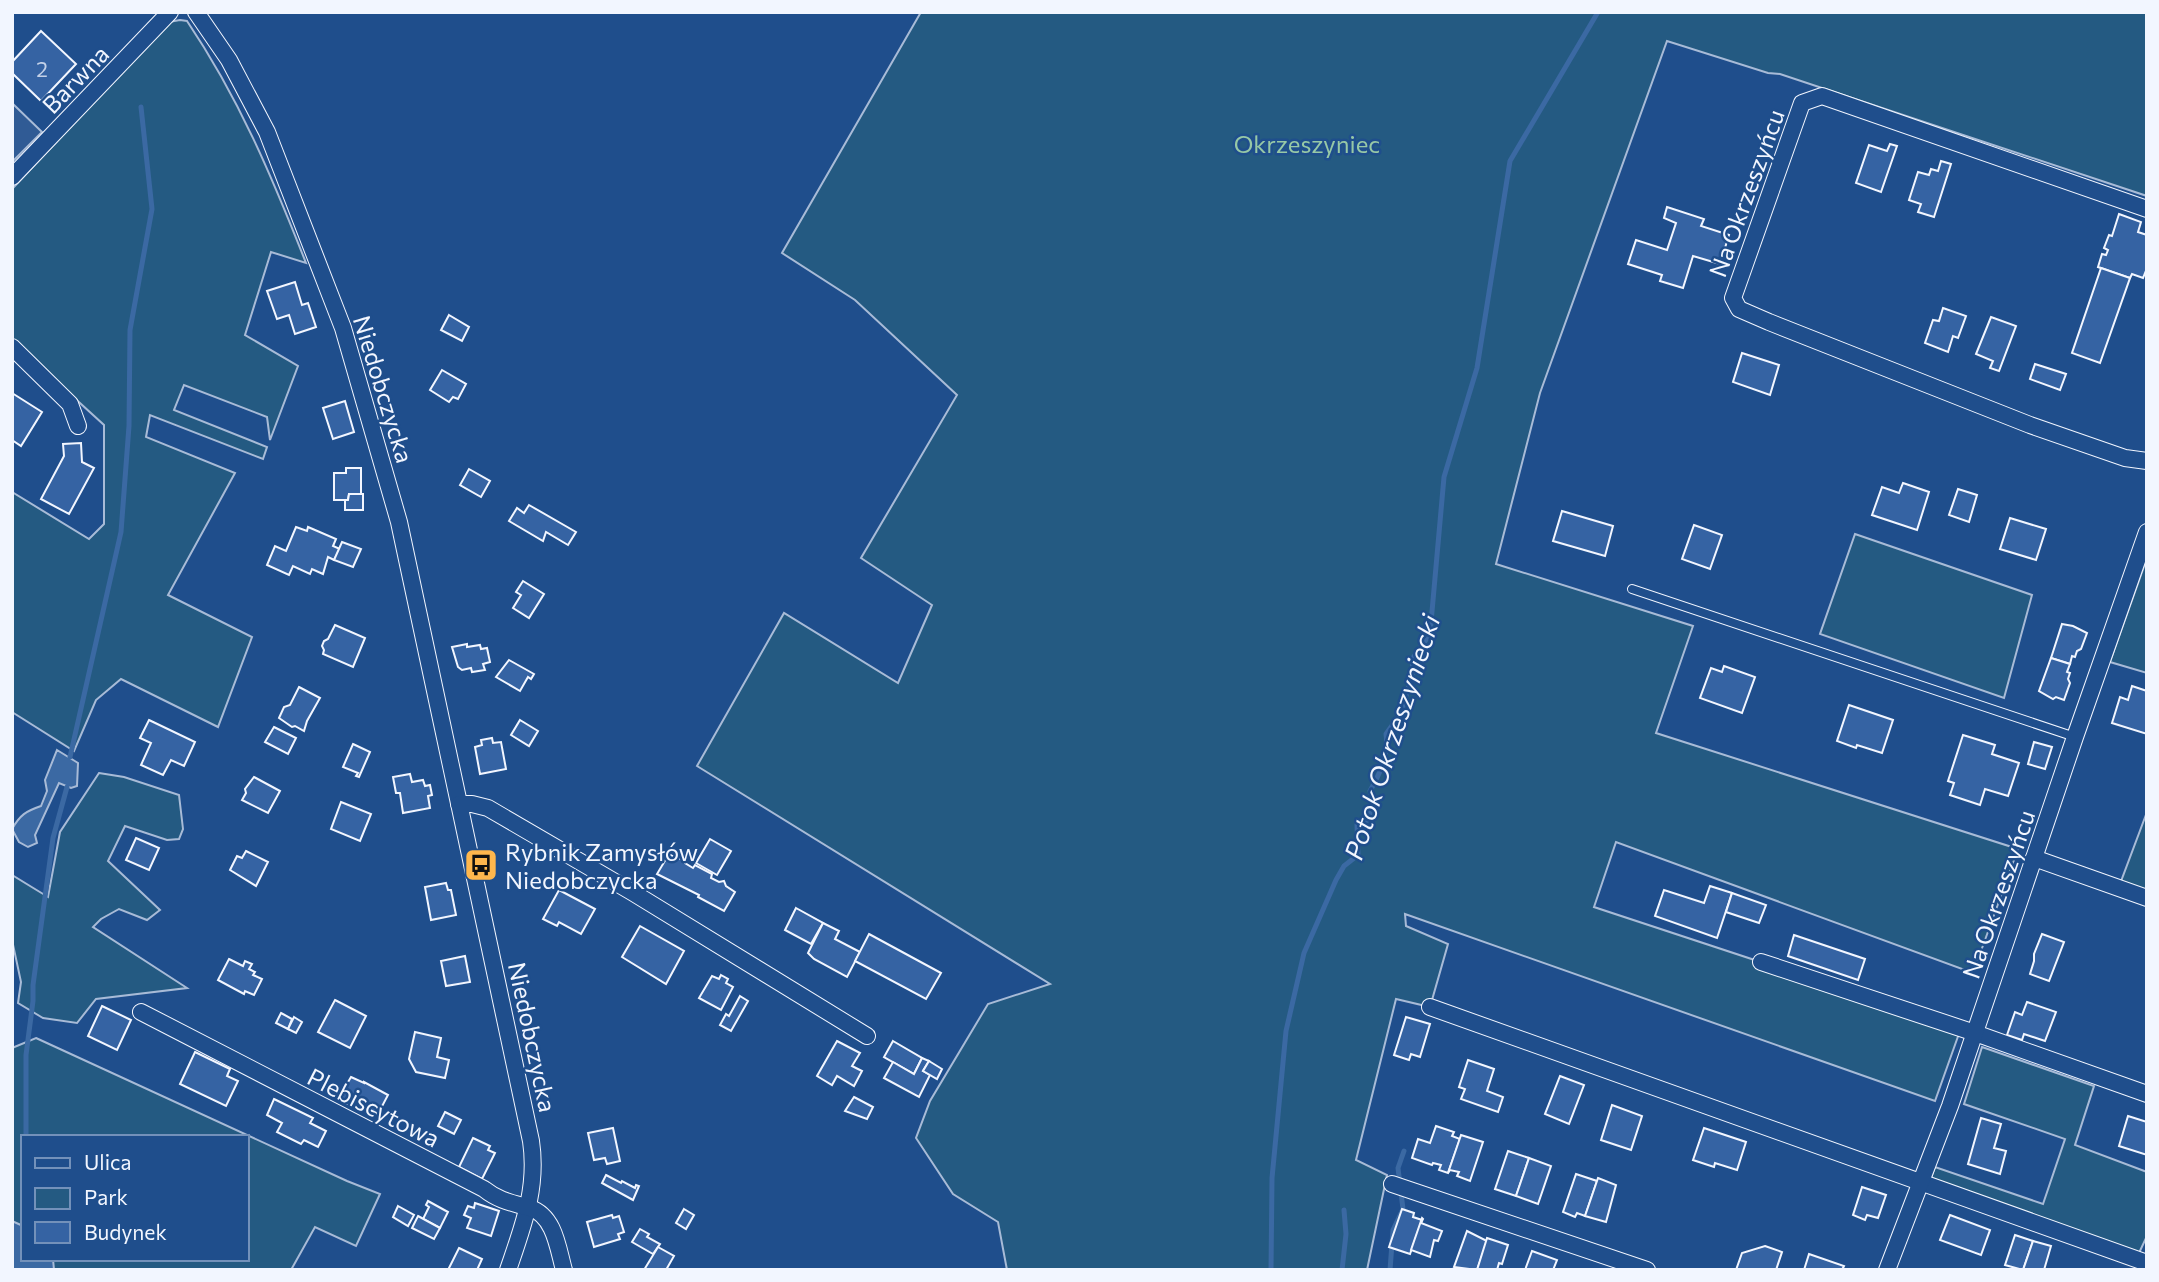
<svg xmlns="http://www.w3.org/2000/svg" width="2159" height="1282" font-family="Commissioner,sans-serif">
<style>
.green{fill:#245a82;stroke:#a8bbd7;stroke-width:2;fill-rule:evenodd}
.parking{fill:#305b95;stroke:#a8bbd7;stroke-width:2}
.water{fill:#3b69a3;stroke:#a8bbd7;stroke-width:2}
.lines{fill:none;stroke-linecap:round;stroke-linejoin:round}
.stream{stroke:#3b69a3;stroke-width:5}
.building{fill:#3563a3;stroke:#f2f6ff;stroke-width:2}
.service-casing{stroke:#f2f6ff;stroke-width:10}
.minor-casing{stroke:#f2f6ff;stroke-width:18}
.service{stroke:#1f4e8c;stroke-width:8}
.minor{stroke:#1f4e8c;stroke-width:16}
.labels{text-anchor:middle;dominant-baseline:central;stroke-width:5;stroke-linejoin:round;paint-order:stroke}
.number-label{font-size:21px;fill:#c3d1e8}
.street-label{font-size:24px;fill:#f2f6ff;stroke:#1f4e8c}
.park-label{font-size:24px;fill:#97c8a6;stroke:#1f4e8c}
.poi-label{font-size:24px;fill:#f2f6ff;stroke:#1f4e8c;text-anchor:start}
.water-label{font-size:26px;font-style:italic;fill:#f2f6ff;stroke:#1f4e8c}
</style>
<rect width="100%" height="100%" fill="#1f4e8c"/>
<g class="green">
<path d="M921,12H2147V196L1780,74L1768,73L1667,41L1540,393L1496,564L1693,626L1656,733L2018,849L1973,973L1616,842L1594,907L1961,1028L1935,1101L1405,914L1406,926L1448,944L1430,1007L1396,999L1356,1160L1387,1175L1367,1270H1007L998,1222L953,1194L916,1138L930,1101L988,1004L1050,984L697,766L784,613L898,683L932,605L861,558L957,395L855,300L782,253Z"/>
<path d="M180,20L187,21C239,98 272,177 306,263L271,252L245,335L298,366L270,440L267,417L184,385L174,410L267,447L263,459L150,415L146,437L235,473L168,595L252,637L218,727L121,679L96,700L74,751L12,712V492L89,539L104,524V425L12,341V189L169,22Z"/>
<path d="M1855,534L2032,595L2004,698L1820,634Z"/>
<path d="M2147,558V673L2110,662Z"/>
<path d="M99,773L124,777L179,795L183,829L179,839L167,840L125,826L108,861L160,910L147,920L119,909L101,919L93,927L187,988L96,999L77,1023L43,1018L18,1003L21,982L12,940V875L48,897L60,832Z"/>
<path d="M2147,812V894L2120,884Z"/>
<path d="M36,1038L347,1181L380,1194L356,1246L315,1227L291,1270H12V1048ZM23,1137H247V1259H23Z"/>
<path d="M1982,1047L2094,1086L2075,1145L2147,1172V1236L2139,1253L1931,1178L1935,1167L2043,1204L2065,1139L1964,1104Z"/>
</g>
<path class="parking" d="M12,103L42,132L12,162Z"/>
<g class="water">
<path d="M57,750L78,763L77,786L71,788L59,783L35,835L37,843L28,847L19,842L12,829C20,815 26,811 41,806L47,791L45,780Z"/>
<path d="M12,1221L23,1226V1259H53L54,1270H12Z"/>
</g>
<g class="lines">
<g class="stream">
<path d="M70,757L121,532L129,426L130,330L152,209L141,107"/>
<path d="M26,1137V1055L33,1001V985L53,838L67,787"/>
<path d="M1271,1270L1272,1178L1286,1031L1304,953L1336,880L1344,866L1358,855L1357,824L1368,820L1373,803L1370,791C1380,773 1389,756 1386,734L1401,713L1412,675L1413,658L1430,634L1444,477L1477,368L1510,161L1598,12"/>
<path d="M1342,1270L1346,1234L1344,1210"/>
<path d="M1390,1270L1393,1230L1403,1209L1398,1168L1404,1151"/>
</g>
</g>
<g class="building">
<path d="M41,31L76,64L41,101L12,73V62Z"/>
<path d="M1890,144L1897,146L1881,192L1856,183L1869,145L1887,151Z"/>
<path d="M1941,161L1951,164L1934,217L1918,212L1921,204L1909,200L1918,172L1929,175L1931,169L1938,171Z"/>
<path d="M1667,207L1704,219L1701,226L1729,235L1720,264L1693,256L1683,288L1660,281L1662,275L1628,264L1636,240L1667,250L1676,223L1664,218Z"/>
<path d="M2119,214L2141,222L2138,232L2147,235V268L2143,278L2132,274L2130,278L2098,267L2102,254L2106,255L2108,250L2104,248L2109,235L2112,236Z"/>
<path d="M2101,268L2130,278L2100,363L2072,353Z"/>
<path d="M295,282L302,305L308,303L316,327L295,334L289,315L277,319L267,291Z"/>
<path d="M1943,308L1966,316L1958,338L1953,336L1948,352L1925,343L1933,320L1939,321Z"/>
<path d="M449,315L469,327L462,341L441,330Z"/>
<path d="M1991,317L2016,326L1999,371L1990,368L1993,361L1976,354Z"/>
<path d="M1742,353L1779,365L1770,395L1733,382Z"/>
<path d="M2035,364L2066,374L2060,390L2030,379Z"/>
<path d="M442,370L466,384L458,399L453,397L449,402L430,390Z"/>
<path d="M12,393L42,412L21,446L12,440Z"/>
<path d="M345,401L354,432L333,439L323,408Z"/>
<path d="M81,443L82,462L94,468L69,514L41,499L64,456L63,444Z"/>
<path d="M346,468H361V494H349L348,500H334V473H346Z"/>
<path d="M469,469L490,481L481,497L460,485Z"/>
<path d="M1903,483L1929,492L1917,530L1872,515L1882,487L1899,493Z"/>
<path d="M1958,489L1977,495L1969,522L1949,515Z"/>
<path d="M349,494H363V510H345V500H348Z"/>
<path d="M529,505L576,532L568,545L546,532L543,541L509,521L517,508L524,513Z"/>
<path d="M1562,511L1613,526L1605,556L1553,541Z"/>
<path d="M2010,518L2046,529L2036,560L2000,549Z"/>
<path d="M1694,525L1722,535L1710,569L1682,559Z"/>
<path d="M296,527L307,531L308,527L336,539L333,546L340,549L334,560L328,557L323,574L312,569L310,574L293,566L289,575L267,565L275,546L286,551Z"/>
<path d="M342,542L361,549L353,567L334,560Z"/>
<path d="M523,581L544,594L529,618L513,608L521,595L516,592Z"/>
<path d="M2062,624L2073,626L2087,633L2081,649L2077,651L2075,657L2072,656L2070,664L2051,658Z"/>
<path d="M335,625L365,638L353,667L323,654L324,650L322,646L324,641L328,639Z"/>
<path d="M467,644V647L480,645L481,649L487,648L490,662L483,664L485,670L472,672L471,668L462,670L458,667L452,647Z"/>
<path d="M2051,658L2070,664L2067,672L2070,673L2068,679L2070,683L2064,700L2056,697L2053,699L2039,691Z"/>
<path d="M509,660L534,674L531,679L528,677L520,691L496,677Z"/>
<path d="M1724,666L1755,677L1742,713L1700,698L1711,668L1722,672Z"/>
<path d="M2132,686L2147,691V734L2112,723L2120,697L2128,700Z"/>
<path d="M299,687L320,698L307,721L304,731L295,726L292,727L279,718L284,707L290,705Z"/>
<path d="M1849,705L1893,720L1882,753L1857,745L1856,748L1837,741Z"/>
<path d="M149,720L195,742L184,766L171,760L163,775L141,765L151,743L140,738Z"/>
<path d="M520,720L538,731L529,746L511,735Z"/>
<path d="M274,727L296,738L288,754L265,742Z"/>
<path d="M1963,735L1995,745L1992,754L2019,763L2008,796L1985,789L1980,805L1950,795L1954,783L1948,781Z"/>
<path d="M492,738L493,743L501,742L506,769L480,774L475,747L482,745L481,740Z"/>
<path d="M2034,742L2052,747L2045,769L2028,764Z"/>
<path d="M353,744L370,752L359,777L356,776L358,773L343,767Z"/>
<path d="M410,774L412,782L423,780L425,786L430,785L432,795L428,796L430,808L403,813L400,793H396L393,777Z"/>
<path d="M254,777L280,791L268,813L242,800L246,793L245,789Z"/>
<path d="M341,802L371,814L360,841L331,829Z"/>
<path d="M136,838L159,848L149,870L126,860Z"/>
<path d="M710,839L731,851L717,875L696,863Z"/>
<path d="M246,851L268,862L256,886L230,870L237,856L242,858Z"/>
<path d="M669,854L678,859L683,858L685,863L693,868L695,865L712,874L711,878L719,882L724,881L726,886L735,892L724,911L698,897L699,895L657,874Z"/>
<path d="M446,883L448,890H451L456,915L431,920L425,887Z"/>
<path d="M1710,886L1732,893L1717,938L1655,916L1664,890L1704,903Z"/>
<path d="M559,890L595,909L581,934L559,922L557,926L543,919Z"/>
<path d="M1732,893L1766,905L1759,923L1726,912Z"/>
<path d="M796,908L823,923L811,944L785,930Z"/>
<path d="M823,923L839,931L835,939L860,952L847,977L814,959L808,953Z"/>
<path d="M640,926L684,951L666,984L622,957Z"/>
<path d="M869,934L941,973L926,999L855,961Z"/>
<path d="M2042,934L2064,942L2049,981L2030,974L2034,961V954Z"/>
<path d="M1794,935L1865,959L1858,980L1788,956Z"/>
<path d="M465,956L470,982L446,986L441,961Z"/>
<path d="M229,959L243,966L245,961L252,964L249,969L255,972L253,975L262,979L254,995L245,991L244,994L218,980Z"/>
<path d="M721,975L728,979L726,983L733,987L721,1010L699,998L712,976L719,979Z"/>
<path d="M740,996L748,1001L731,1031L720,1025L726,1014L729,1016Z"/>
<path d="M335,1000L366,1016L350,1048L318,1032Z"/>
<path d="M2027,1002L2056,1012L2045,1041L2024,1034L2022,1040L2007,1035L2015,1012L2022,1015Z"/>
<path d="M102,1006L131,1020L117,1050L88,1036Z"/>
<path d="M281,1013L292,1019L288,1029L276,1023Z"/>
<path d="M294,1017L302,1022L296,1033L288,1029Z"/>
<path d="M1406,1017L1430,1024L1420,1057L1411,1054L1409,1060L1394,1055Z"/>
<path d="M415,1032L441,1038L437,1057L449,1060L445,1078L416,1072L409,1059Z"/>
<path d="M837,1041L860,1053L852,1066L862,1071L854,1086L837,1076L832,1085L817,1076Z"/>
<path d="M893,1041L922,1058L914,1074L884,1057Z"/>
<path d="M195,1052L230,1069L227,1076L238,1081L226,1106L180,1084Z"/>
<path d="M922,1058L929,1061L923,1071L930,1075L919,1097L884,1078L893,1062L914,1074Z"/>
<path d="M1468,1060L1494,1069L1487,1091L1503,1097L1498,1112L1461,1099L1465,1089L1459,1087Z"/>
<path d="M929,1061L942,1069L937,1079L923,1071Z"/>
<path d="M1560,1076L1584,1085L1569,1124L1545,1114Z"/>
<path d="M351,1077L364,1083V1082L388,1095L378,1114L360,1105L358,1109L340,1100L343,1095L341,1094Z"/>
<path d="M854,1097L873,1107L867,1119L845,1111Z"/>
<path d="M274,1099L313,1118L310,1123L326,1131L318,1147L304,1140L301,1144L277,1132L282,1123L267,1115Z"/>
<path d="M1612,1105L1642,1116L1631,1150L1601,1140Z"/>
<path d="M445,1112L461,1120L454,1134L438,1126Z"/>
<path d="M2128,1116L2147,1122V1155L2119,1146Z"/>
<path d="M1981,1118L2001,1124L1994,1148L2006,1151L2000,1174L1968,1164Z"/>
<path d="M1436,1126L1454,1132L1452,1136L1460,1139L1448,1173L1439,1170L1441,1165L1433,1163L1432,1165L1412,1158L1418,1139L1430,1143Z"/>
<path d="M613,1128L620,1161L607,1164L605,1158L594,1160L588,1133Z"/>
<path d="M1704,1128L1746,1142L1737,1170L1715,1163L1714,1167L1693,1160Z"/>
<path d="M1461,1135L1483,1142L1470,1181L1457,1176L1459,1172L1450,1170L1448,1173Z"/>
<path d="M473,1138L490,1146L488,1150L495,1153L482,1179L459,1167Z"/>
<path d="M1508,1151L1529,1158L1516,1196L1495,1189Z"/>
<path d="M1529,1158L1551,1166L1538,1204L1516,1196Z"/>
<path d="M1576,1174L1597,1181L1585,1216L1577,1213L1575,1217L1563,1212Z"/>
<path d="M606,1175L621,1183L622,1181L635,1188L636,1185L639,1186L633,1200L602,1183Z"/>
<path d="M1598,1178L1616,1185L1606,1222L1585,1216Z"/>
<path d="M1862,1187L1886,1195L1878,1218L1867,1215L1865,1220L1853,1215Z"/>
<path d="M428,1201L448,1212L440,1228L423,1219L429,1207L426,1205Z"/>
<path d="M475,1203L499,1211L491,1236L467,1228L471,1218L464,1215L468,1206L474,1208Z"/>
<path d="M398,1206L414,1215L408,1226L393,1217Z"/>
<path d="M684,1209L694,1215L686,1229L676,1223Z"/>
<path d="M1402,1209L1414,1213L1413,1217L1422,1220L1410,1254L1389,1247Z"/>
<path d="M612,1215L613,1218L619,1216L624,1232L618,1234L620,1239L594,1247L587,1222Z"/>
<path d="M1950,1215L1990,1230L1981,1255L1940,1240Z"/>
<path d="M418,1216L440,1228L434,1239L412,1228Z"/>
<path d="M1422,1218L1423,1219L1421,1223L1442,1231L1438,1241L1434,1240L1430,1257L1411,1250Z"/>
<path d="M640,1229L649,1234L647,1237L660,1244L653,1254L632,1242Z"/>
<path d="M1467,1231L1487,1241L1477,1270L1454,1267Z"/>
<path d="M2015,1235L2033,1241L2023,1270L2005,1265Z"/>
<path d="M1487,1238L1508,1245L1502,1264L1499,1263L1497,1270H1477Z"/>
<path d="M2033,1241L2051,1246L2044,1270H2023Z"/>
<path d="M1765,1246L1782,1252L1776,1270H1736L1742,1253Z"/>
<path d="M658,1247L674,1256L666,1270H644Z"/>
<path d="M459,1248L482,1259L477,1270H448Z"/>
<path d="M1532,1251L1557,1260L1553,1270H1525Z"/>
<path d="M1809,1254L1844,1266L1842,1270H1804Z"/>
</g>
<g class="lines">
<defs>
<path id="service" d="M1632,589L2075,737"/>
<g id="minor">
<path d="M196,12L229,60L267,132L343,328L399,522L531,1141C538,1188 523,1226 508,1270"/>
<path d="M12,177L170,12"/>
<path d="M2147,209L1822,96L1802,103L1733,298L1739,309L1769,322L2030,425L2125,458L2147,461"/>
<path d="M12,347L70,404L78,426"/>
<path d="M459,804H472L488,808L632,892L867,1036"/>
<path d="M2034,858L2147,898"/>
<path d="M1761,962L1975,1033L2147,1094"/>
<path d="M1430,1007L2147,1263"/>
<path d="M141,1012L484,1189C499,1201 513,1203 530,1208C555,1216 558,1249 564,1270"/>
<path d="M1392,1184L1647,1270"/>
<path d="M1887,1270L1950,1106L2075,737L2147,532"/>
</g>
</defs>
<use href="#service" class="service-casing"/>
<use href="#minor" class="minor-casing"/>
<use href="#service" class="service"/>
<use href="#minor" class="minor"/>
</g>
<defs>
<symbol id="bus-square" viewBox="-11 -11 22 22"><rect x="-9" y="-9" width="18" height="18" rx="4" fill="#ffb74d" stroke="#1f4e8c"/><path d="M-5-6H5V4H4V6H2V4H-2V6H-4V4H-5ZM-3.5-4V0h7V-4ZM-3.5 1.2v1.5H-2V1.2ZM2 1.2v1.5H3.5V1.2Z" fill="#111"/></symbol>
</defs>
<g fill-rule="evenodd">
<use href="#bus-square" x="462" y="846" width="38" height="38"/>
</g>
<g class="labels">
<g class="number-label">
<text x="42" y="68">2</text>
</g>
<g class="street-label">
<text transform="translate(75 79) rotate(-46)">Barwna</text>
<text transform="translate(1746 193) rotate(-70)">Na Okrzeszyńcu</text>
<text transform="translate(384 389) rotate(73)">Niedobczycka</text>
<text transform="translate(1998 894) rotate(-71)">Na Okrzeszyńcu</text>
<text transform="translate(533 1037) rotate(78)">Niedobczycka</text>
<text transform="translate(374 1107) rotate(27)">Plebiscytowa</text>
</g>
<g class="park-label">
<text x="1307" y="143">Okrzeszyniec</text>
</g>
<g class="poi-label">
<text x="505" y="851">Rybnik Zamysłów<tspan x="505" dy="28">Niedobczycka</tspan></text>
</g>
<g class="water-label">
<text transform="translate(1391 737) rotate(-72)">Potok Okrzeszyniecki</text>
</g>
</g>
<rect width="2159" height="1282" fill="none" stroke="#f2f6ff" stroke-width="28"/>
<rect x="21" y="1135" width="228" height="126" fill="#1f4e8c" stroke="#7391ba" stroke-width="2"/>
<rect x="35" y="1158" width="35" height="10" fill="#1f4e8c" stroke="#7391ba" stroke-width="2"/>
<text x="84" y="1170" font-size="21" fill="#f2f6ff">Ulica</text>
<rect x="35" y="1188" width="35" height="21" fill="#245a82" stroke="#7391ba" stroke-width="2"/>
<text x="84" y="1205" font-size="21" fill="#f2f6ff">Park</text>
<rect x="35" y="1222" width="35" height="21" fill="#3563a3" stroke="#7391ba" stroke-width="2"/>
<text x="84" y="1240" font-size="21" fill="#f2f6ff">Budynek</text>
</svg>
